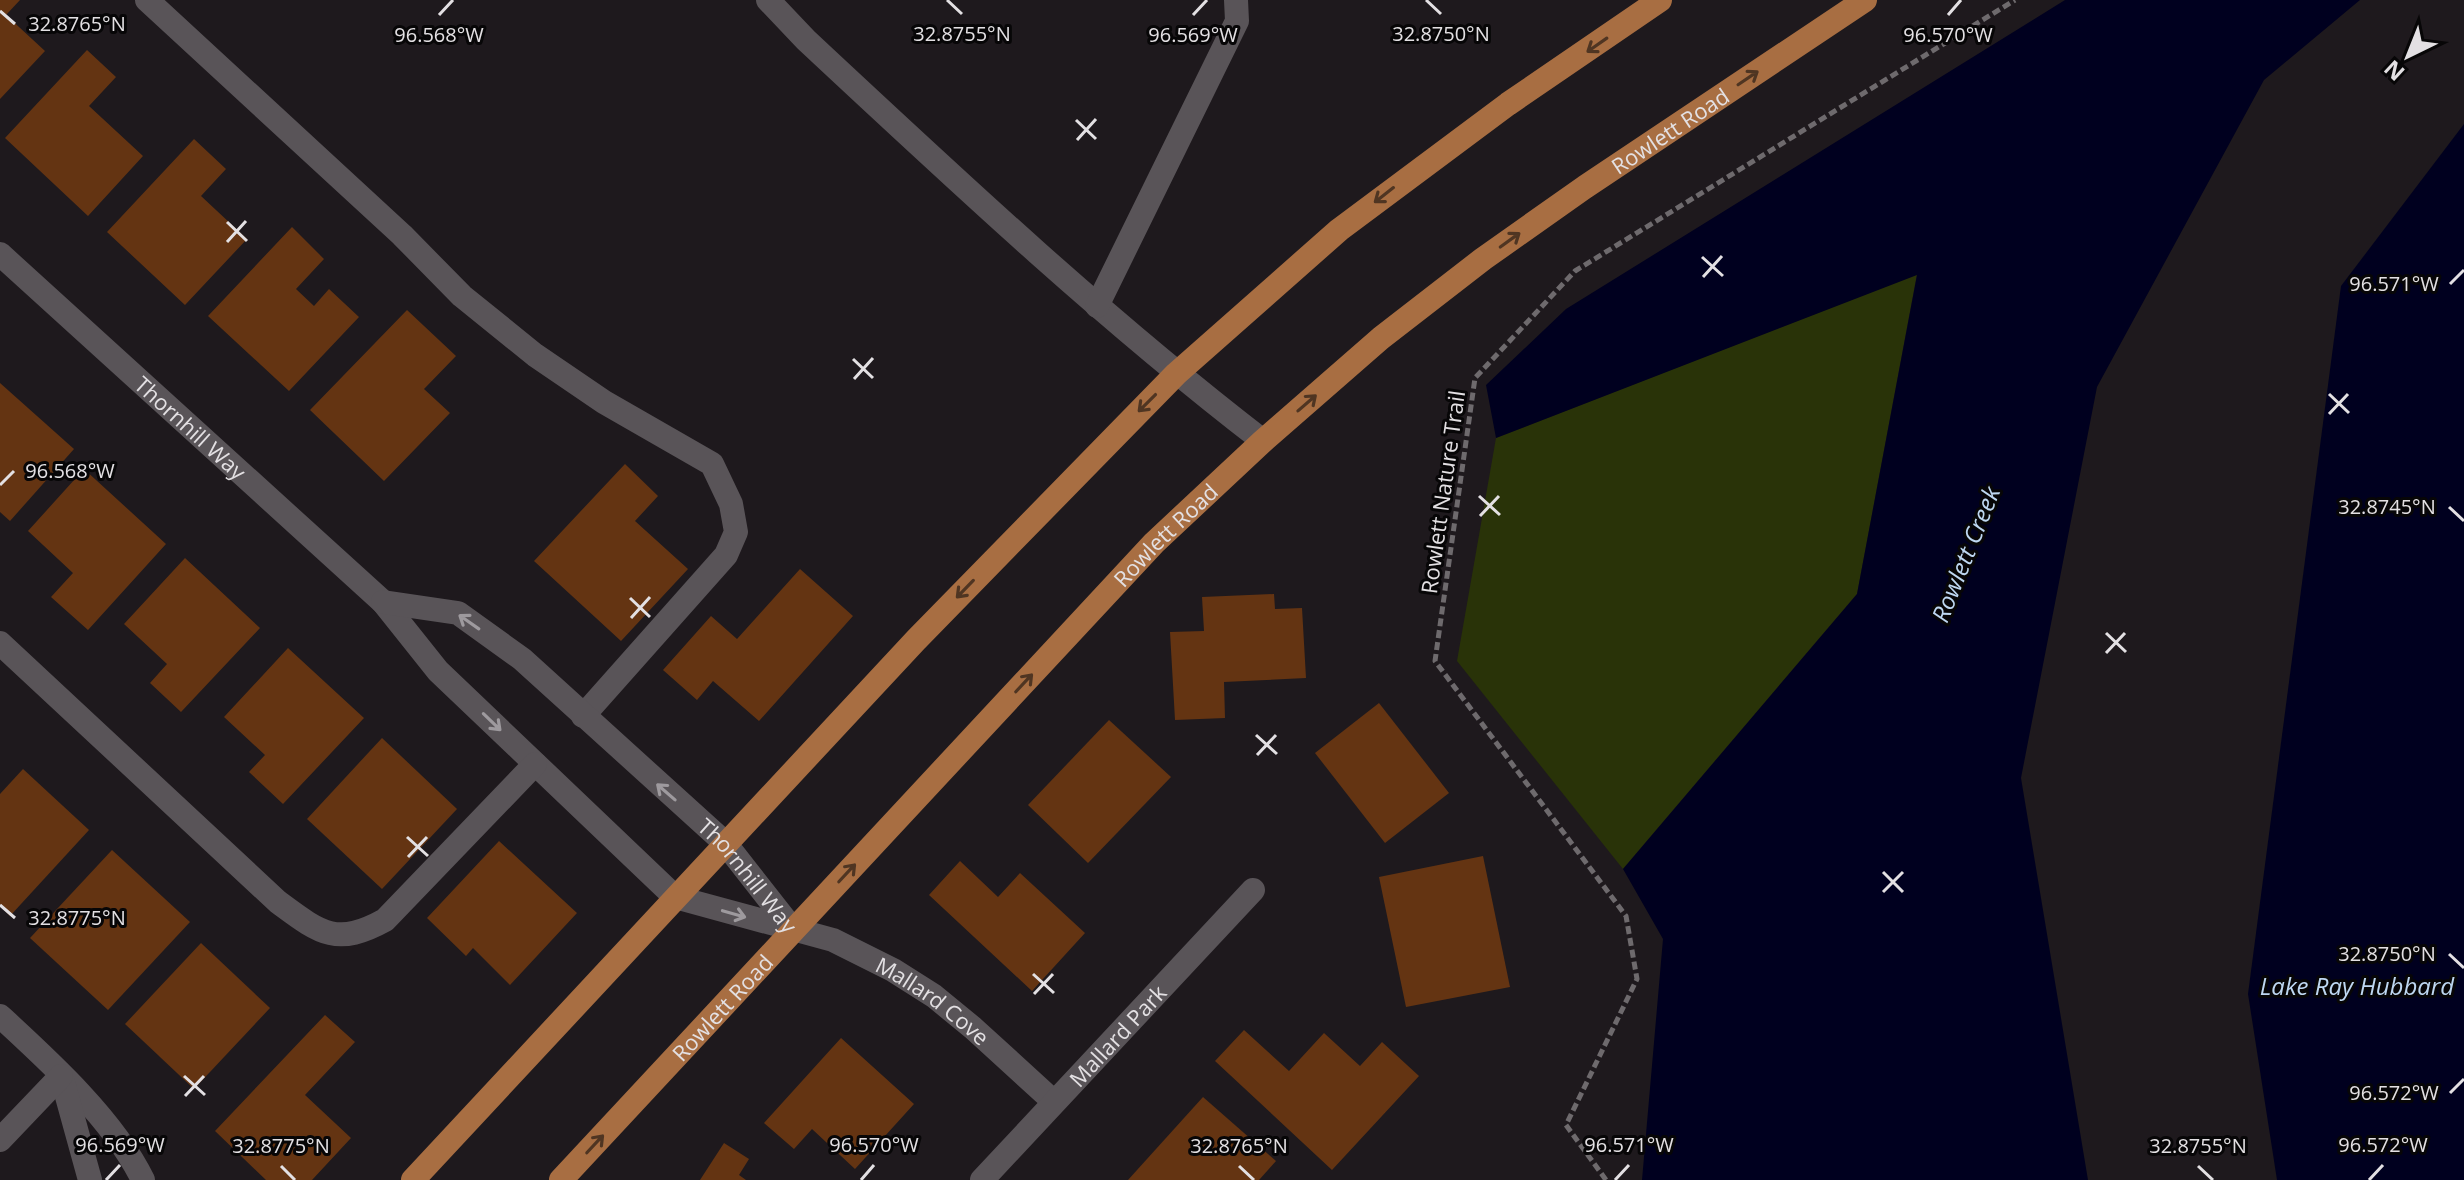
<svg xmlns="http://www.w3.org/2000/svg" width="2464" height="1180" font-family="'Open Sans',sans-serif">
<style>
.green{fill:#293308}
.water{fill:#00001f}
.building{fill:#643412}
.lines{fill:none;stroke-linecap:round;stroke-linejoin:round}
.path{stroke:#6e6a6d;stroke-width:5;stroke-dasharray:8 4;stroke-linecap:butt}
.minor{stroke:#595458;stroke-width:24}
.major{stroke:#a86e42;stroke-width:24}
.oneway{stroke:#4f3522}
.oneway2{stroke:#9e9a9e}
.ticks{fill:none;stroke:#e3e0e3;stroke-width:3}
.labels{text-anchor:middle;dominant-baseline:central;stroke-width:6;stroke-linejoin:round;paint-order:stroke}
.street-label{font-size:22px;fill:#e3e0e3;stroke:#070607}
.water-label{font-size:24px;font-style:italic;fill:#bed7f1;stroke:#070607}
.ticks-label{font-size:20px;text-anchor:middle;fill:#e3e0e3;stroke:#070607;stroke-width:6;stroke-linejoin:round;paint-order:stroke}
</style>
<rect width="100%" height="100%" fill="#1e191d"/>
<path class="green" d="M1917,274L1857,594L1623,869L1457,661L1496,438Z"/>
<g class="water">
<path d="M2065,0H2360L2264,80L2097,387L2021,778L2088,1180H1642L1663,939L1623,869L1857,594L1917,275L1496,438L1486,385L1566,309Z"/>
<path d="M2464,124V1180H2277L2248,994L2341,286Z"/>
</g>
<g class="building">
<path d="M0,0H20L6,15L45,51L0,99Z"/>
<path d="M87,50L116,77L89,106L143,156L88,216L5,138Z"/>
<path d="M194,139L226,169L201,196L247,239L185,305L107,232Z"/>
<path d="M292,227L324,259L296,289L314,306L329,289L359,317L289,391L208,316Z"/>
<path d="M407,310L456,356L424,389L450,413L384,481L310,410Z"/>
<path d="M0,383L74,449L10,521L0,512Z"/>
<path d="M625,464L658,496L635,521L688,569L621,641L534,561Z"/>
<path d="M84,469L166,544L88,630L51,597L73,573L28,531Z"/>
<path d="M185,558L260,628L181,712L150,683L167,664L124,624Z"/>
<path d="M800,569L853,616L759,721L713,681L697,700L663,670L711,616L737,639Z"/>
<path d="M1274,594L1275,609L1302,608L1306,678L1224,682L1225,718L1175,720L1170,632L1204,631L1202,597Z"/>
<path d="M288,648L364,718L283,804L249,772L265,755L224,717Z"/>
<path d="M1379,703L1449,793L1385,843L1315,753Z"/>
<path d="M1109,720L1171,777L1088,863L1028,805Z"/>
<path d="M382,738L457,809L382,889L307,819Z"/>
<path d="M23,769L89,830L10,916L0,906V794Z"/>
<path d="M499,841L577,913L510,985L473,948L466,956L427,918Z"/>
<path d="M112,850L190,922L108,1010L30,938Z"/>
<path d="M1483,856L1510,987L1406,1007L1379,877Z"/>
<path d="M960,861L998,897L1020,873L1085,933L1032,991L929,895Z"/>
<path d="M201,943L270,1008L194,1089L125,1024Z"/>
<path d="M325,1015L355,1042L305,1095L351,1138L312,1180H266L215,1131Z"/>
<path d="M1244,1030L1289,1071L1324,1033L1360,1066L1382,1042L1419,1076L1332,1170L1215,1061Z"/>
<path d="M841,1038L914,1104L855,1169L812,1129L794,1149L764,1123Z"/>
<path d="M1203,1097L1276,1161L1259,1180H1128Z"/>
<path d="M724,1143L749,1159L739,1175L746,1180H700Z"/>
</g>
<g class="lines">
<path class="path" d="M1606,1180L1566,1125L1637,979L1626,916L1435,661L1475,378L1575,271L2015,0"/>
<g class="minor">
<path d="M147,0L402,235L462,296L535,355L604,402L712,464L731,504L736,532L726,555L583,716"/>
<path d="M768,0L806,40C954,178 1102,317 1263,441"/>
<path id="s1" d="M0,254L383,602L438,671L675,897L833,940L893,970L934,996L973,1028L1053,1101"/>
<path d="M1097,306L1237,21L1236,0"/>
<path id="s2" d="M383,602L458,613L522,659L725,843L794,931"/>
<path d="M0,643L278,902C320,933 336,947 385,920L535,764"/>
<path d="M0,1016C49,1061 114,1120 143,1180"/>
<path d="M63,1082L90,1180"/>
<path d="M0,1140L61,1076"/>
<path id="s3" d="M982,1180L1253,890"/>
</g>
<g class="major">
<path d="M413,1180L916,640L1176,374L1339,230L1508,104L1660,0"/>
<path id="s4" d="M561,1180L1154,543L1263,441L1381,338L1483,259L1585,187L1865,0"/>
</g>
</g>
<defs><path id="oneway-shaft" d="M-6 0H5M1.5-3L5.5 0L1.5 3" fill="none" stroke-width="1.6" stroke-linecap="round" stroke-linejoin="round" transform="scale(2)"/></defs>
<g class="oneway">
<use href="#oneway-shaft" transform="translate(1597 45) rotate(145)"/>
<use href="#oneway-shaft" transform="translate(1748 78) rotate(-34)"/>
<use href="#oneway-shaft" transform="translate(1384 195) rotate(142)"/>
<use href="#oneway-shaft" transform="translate(1510 240) rotate(-36)"/>
<use href="#oneway-shaft" transform="translate(1147 403) rotate(135)"/>
<use href="#oneway-shaft" transform="translate(1307 403) rotate(-41)"/>
<use href="#oneway-shaft" transform="translate(965 589) rotate(134)"/>
<use href="#oneway-shaft" transform="translate(1024 683) rotate(-47)"/>
<use href="#oneway-shaft" transform="translate(847 873) rotate(-47)"/>
<use href="#oneway-shaft" transform="translate(595 1144) rotate(-47)"/>
</g>
<g class="oneway2">
<use href="#oneway-shaft" transform="translate(469 622) rotate(-145)"/>
<use href="#oneway-shaft" transform="translate(492 722) rotate(44)"/>
<use href="#oneway-shaft" transform="translate(666 792) rotate(-139)"/>
<use href="#oneway-shaft" transform="translate(734 914) rotate(16)"/>
</g>
<path class="ticks" d="M947,0L962,14M1426,0L1441,14M0,11L15,24M439,15L453,0M1193,15L1207,0M1948,15L1961,0M1076,120L1096,139M1077,140L1096,119M227,222L247,241M227,242L246,221M1702,257L1723,276M1703,277L1722,256M2450,284L2464,270M853,359L873,378M854,379L873,358M2329,394L2349,413M2329,414L2348,394M0,485L14,471M1479,496L1500,515M2449,507L2464,521M1480,516L1499,496M630,598L650,617M631,618L650,597M2106,633L2126,652M2106,653L2125,633M1256,735L1277,754M1257,755L1276,735M407,837L428,856M408,857L427,837M1883,872L1903,892M1883,892L1903,872M0,905L15,918M2449,954L2464,968M1033,974L1054,993M1034,994L1053,974M184,1076L205,1095M2450,1093L2464,1079M185,1096L204,1076M281,1166L295,1180M1239,1166L1254,1180M2198,1166L2213,1180M106,1180L120,1165M861,1180L874,1165M1615,1180L1629,1165M2369,1180L2383,1165"/>
<g class="labels">
<g class="street-label">
<text stroke="none"><textPath href="#s4" startOffset="1532">Rowlett Road</textPath></text>
<text stroke="none"><textPath href="#s1" startOffset="258">Thornhill Way</textPath></text>
<text transform="translate(1442 492) rotate(-82)">Rowlett Nature Trail</text>
<text stroke="none"><textPath href="#s4" startOffset="884">Rowlett Road</textPath></text>
<text stroke="none"><textPath href="#s2" startOffset="468">Thornhill Way</textPath></text>
<text stroke="none"><textPath href="#s1" startOffset="1214">Mallard Cove</textPath></text>
<text stroke="none"><textPath href="#s4" startOffset="236">Rowlett Road</textPath></text>
<text stroke="none"><textPath href="#s3" startOffset="198">Mallard Park</textPath></text>
</g>
<g class="water-label">
<text transform="translate(1965 554) rotate(-68)">Rowlett Creek</text>
<text x="2357" y="985">Lake Ray Hubbard</text>
</g>
</g>
<g class="ticks-label">
<text x="77" y="31">32.8765°N</text>
<text x="1441" y="41">32.8750°N</text>
<text x="962" y="41">32.8755°N</text>
<text x="439" y="42">96.568°W</text>
<text x="1193" y="42">96.569°W</text>
<text x="1948" y="42">96.570°W</text>
<text x="2394" y="291">96.571°W</text>
<text x="70" y="478">96.568°W</text>
<text x="2387" y="514">32.8745°N</text>
<text x="77" y="925">32.8775°N</text>
<text x="2387" y="961">32.8750°N</text>
<text x="2394" y="1100">96.572°W</text>
<text x="120" y="1152">96.569°W</text>
<text x="874" y="1152">96.570°W</text>
<text x="1629" y="1152">96.571°W</text>
<text x="2383" y="1152">96.572°W</text>
<text x="281" y="1153">32.8775°N</text>
<text x="1239" y="1153">32.8765°N</text>
<text x="2198" y="1153">32.8755°N</text>
</g>
<g transform="translate(2408 56) rotate(223)" stroke="#070607" stroke-width="6" paint-order="stroke">
<path d="M0-6L14 30L0 20L-14 30Z" fill="#e3e0e3"/>
<text y="-12" font-size="22" font-weight="bold" text-anchor="middle" fill="#e3e0e3">N</text>
</g>
</svg>
